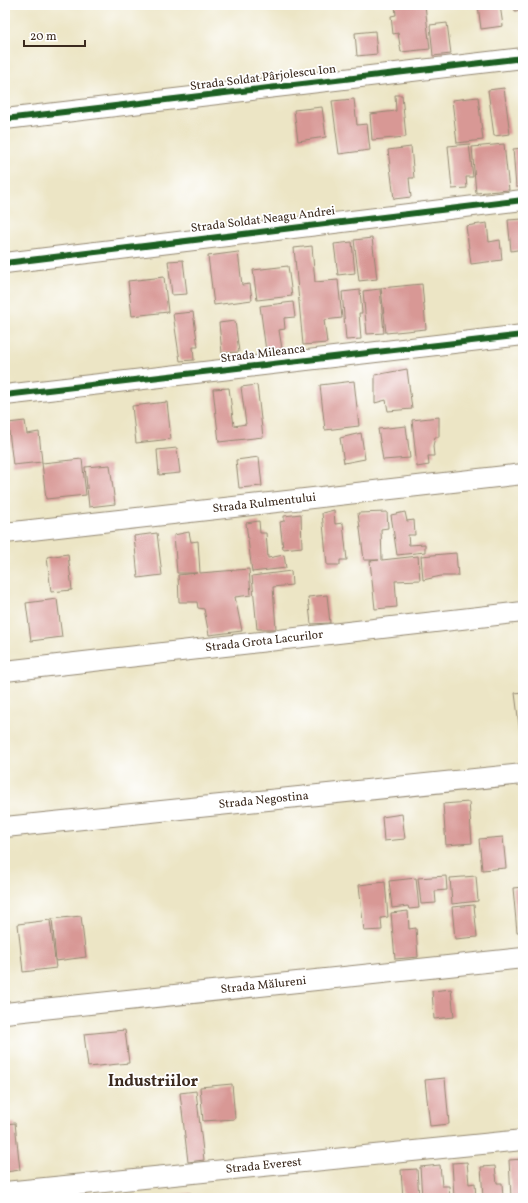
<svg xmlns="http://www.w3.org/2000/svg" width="528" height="1203" font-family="Vollkorn,serif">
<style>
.building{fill:#d89895}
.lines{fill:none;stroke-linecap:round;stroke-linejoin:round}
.street-casing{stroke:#948872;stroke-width:22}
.street{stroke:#fff;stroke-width:20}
.cycleway-casing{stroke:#fff;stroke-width:8}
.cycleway{stroke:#1b5e20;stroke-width:6}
.labels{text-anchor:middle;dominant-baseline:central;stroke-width:3.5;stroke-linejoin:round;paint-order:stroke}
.street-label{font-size:12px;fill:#3b2a1e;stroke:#fff}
.district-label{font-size:16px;font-weight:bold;fill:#3b2a1e;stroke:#fff}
</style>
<rect width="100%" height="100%" fill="#fff"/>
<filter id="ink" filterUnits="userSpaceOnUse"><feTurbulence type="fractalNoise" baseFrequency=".025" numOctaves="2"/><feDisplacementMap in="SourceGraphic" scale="8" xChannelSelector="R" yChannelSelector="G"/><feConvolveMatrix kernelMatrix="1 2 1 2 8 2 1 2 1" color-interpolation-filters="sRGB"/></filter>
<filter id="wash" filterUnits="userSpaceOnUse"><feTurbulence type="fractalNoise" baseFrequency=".012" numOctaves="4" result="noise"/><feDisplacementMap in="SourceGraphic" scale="16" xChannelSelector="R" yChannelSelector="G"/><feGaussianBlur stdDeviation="0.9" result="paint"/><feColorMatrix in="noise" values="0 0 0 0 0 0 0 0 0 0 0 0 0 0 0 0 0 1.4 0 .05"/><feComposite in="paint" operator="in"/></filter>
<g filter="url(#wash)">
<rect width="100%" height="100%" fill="#ece5c5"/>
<g id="blocks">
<g class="building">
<path d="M395,5H425L430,49L401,52L398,33L393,34L391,16L396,15Z"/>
<path d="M478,5H500L503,26L481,29Z"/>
<path d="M514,5H523V10L515,11Z"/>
<path d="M447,23L451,54L433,56L430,25Z"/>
<path d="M375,31L377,54L357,56L355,33Z"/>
<path d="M504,88L510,134L494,136L488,90Z"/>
<path d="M395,95H402L406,137L372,140L370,114L396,111Z"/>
<path d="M478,97L483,140L457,143L452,100Z"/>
<path d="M354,99L357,125L367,124L370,150L339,154L332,101Z"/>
<path d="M322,107L326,137L298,141L294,110Z"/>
<path d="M469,144L473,177H466L467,188L452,189L448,146Z"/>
<path d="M504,144L509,190L476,193L472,147Z"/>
<path d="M411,147L414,178H409L411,197L394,199L388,150Z"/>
<path d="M523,148V187H516L513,149Z"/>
<path d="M523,219V249L511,251L508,220Z"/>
<path d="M487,223L489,242L500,240L502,260L471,264L466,226Z"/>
<path d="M372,238L377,279L359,281L354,240Z"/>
<path d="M352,242L355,273L338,275L334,244Z"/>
<path d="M312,246L315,282L338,280L342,318L324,320L327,343L303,345L294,248Z"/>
<path d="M238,252L242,285L250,284L252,300L214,305L208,256Z"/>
<path d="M183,260L187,294L172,295L168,261Z"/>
<path d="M288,266L292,296L257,300L253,270Z"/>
<path d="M164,277L168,312L132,316L128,281Z"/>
<path d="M422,284L426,329L386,333L381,288Z"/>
<path d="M380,289L384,333L367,334L363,291Z"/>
<path d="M360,290L362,313H359L361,339L346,340L342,292Z"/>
<path d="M293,302L295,317L284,318L285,329L279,330L282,349L266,351L260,306Z"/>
<path d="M193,312L198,347H193L194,360L180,361L173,314Z"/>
<path d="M235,321L239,352L222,353L219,323Z"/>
<path d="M407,369L412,409L388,411L386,400L375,403V375Z"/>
<path d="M354,381L359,426L325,430L320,385Z"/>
<path d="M257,385L263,437L219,442L213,389L229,388L234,426L246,424L241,387Z"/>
<path d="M167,402L171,439L136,443L132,406Z"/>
<path d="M439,417V437H435L433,446L434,456H428L429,465L417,467L412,420Z"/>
<path d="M25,421L27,434L39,432L42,462L13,465L8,423Z"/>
<path d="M406,426L410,458L383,460L378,429Z"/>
<path d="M361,433L365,459L344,463L340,438Z"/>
<path d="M177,448L180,473L159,475L157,450Z"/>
<path d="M259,457L262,486L239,488L236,460Z"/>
<path d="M82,459L86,495L46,499L42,463Z"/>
<path d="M110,465L115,504L89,507L85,467Z"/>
<path d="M334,510L335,524L343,523L347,560H340V565H327L322,513Z"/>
<path d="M387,512L388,528L381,529L382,560L418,556L420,580L395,581L397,607L375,609L370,561L379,560H364L358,513Z"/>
<path d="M405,512L407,521L414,520L415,535H408L409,545L425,544V552L397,555L391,515Z"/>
<path d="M301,514L302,547L283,549L280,522L284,521V516Z"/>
<path d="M259,521L260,533H266L268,558L284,555L286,568L252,572L246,523Z"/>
<path d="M189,532L191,542L198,541L200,573L249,569L251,595L235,597L242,631L209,635L204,609L198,608L197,602H179L178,575L197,573H177L174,535Z"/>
<path d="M157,533L162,575L138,578L134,536Z"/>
<path d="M456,553L458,576H441L423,580L421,556Z"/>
<path d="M68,554L72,590L51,592L47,557Z"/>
<path d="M291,571L292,585L273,587L276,629H257L252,576Z"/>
<path d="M327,595L330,623L311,624L308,597Z"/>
<path d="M57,599L62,637L31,641L26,603Z"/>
<path d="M523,692V741H521L515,693Z"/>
<path d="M469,802L472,843L446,845L443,804Z"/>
<path d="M402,814L405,839L384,841L382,817Z"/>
<path d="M503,837L506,868L482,870L479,839Z"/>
<path d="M446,876L447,890L435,891L436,903L421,904L418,878Z"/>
<path d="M476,876L478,901L452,904L450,878Z"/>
<path d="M416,878L419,908L409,909L408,906L392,908L389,881Z"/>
<path d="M385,882L388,917L381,918L382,930L364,931L359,885Z"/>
<path d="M523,887V932H517L513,888Z"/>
<path d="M474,905L477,937L455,939L452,907Z"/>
<path d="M408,911L409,929L416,928L418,957L395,959L391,913Z"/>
<path d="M81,916L86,957L56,961L52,919Z"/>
<path d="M50,920L56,968L23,972L18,924Z"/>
<path d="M451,989L454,1017L434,1019L432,991Z"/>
<path d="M125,1030L129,1063L88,1067L84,1034Z"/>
<path d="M445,1078L449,1124L430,1126L425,1080Z"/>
<path d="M232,1084L235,1119L203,1121L200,1087Z"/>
<path d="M196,1091L204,1160L188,1162L180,1093Z"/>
<path d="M15,1123L20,1170L5,1172V1124Z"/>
<path d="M523,1159V1198H511L509,1160Z"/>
<path d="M467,1162L469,1184L475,1183L476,1198H454L452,1163Z"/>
<path d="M440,1165L442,1186H449L450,1198H422L420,1167Z"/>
<path d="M495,1166L497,1183H502L503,1198H483L481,1167Z"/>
<path d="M417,1169L419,1198H403L401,1170Z"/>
<path d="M191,1193L192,1198H174V1195Z"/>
</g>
</g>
</g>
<g filter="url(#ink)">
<use href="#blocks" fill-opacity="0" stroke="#948872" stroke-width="1"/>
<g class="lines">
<defs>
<g id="street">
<path d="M5,119L523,58"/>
<path d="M5,263L523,200"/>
<path d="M5,395L523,335"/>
<path id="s1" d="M5,533L523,474"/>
<path id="s2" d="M5,671L523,612"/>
<path id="s3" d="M5,827L523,774"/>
<path id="s4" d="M5,1013L523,958"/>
<path id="s5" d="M5,1192L523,1140"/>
</g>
</defs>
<use href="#street" class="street-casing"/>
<use href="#street" class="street"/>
<defs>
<g id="cycleway">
<path d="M5,119L523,58"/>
<path d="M5,263L523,200"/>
<path d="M5,395L523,335"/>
</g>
</defs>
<use href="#cycleway" class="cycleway-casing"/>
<use href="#cycleway" class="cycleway"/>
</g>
</g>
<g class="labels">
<g class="street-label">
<text transform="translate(263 78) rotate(-7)">Strada Soldat Pârjolescu Ion</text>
<text transform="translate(263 220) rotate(-7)">Strada Soldat Neagu Andrei</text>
<text transform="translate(263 354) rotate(-7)">Strada Mileanca</text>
<text stroke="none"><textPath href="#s1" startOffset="261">Strada Rulmentului</textPath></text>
<text stroke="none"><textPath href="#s2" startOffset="261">Strada Grota Lacurilor</textPath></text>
<text stroke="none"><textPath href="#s3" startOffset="260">Strada Negostina</textPath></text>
<text stroke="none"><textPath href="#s4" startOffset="260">Strada Mălureni</textPath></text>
<text stroke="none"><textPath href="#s5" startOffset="260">Strada Everest</textPath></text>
</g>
<g class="district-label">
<text x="153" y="1082">Industriilor</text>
</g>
</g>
<rect width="528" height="1203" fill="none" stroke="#fff" stroke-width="20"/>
<path d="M24 40v6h61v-6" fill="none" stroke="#3b2a1e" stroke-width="2"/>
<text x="30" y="40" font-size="12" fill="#3b2a1e" stroke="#ffffff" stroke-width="3" paint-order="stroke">20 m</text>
</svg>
